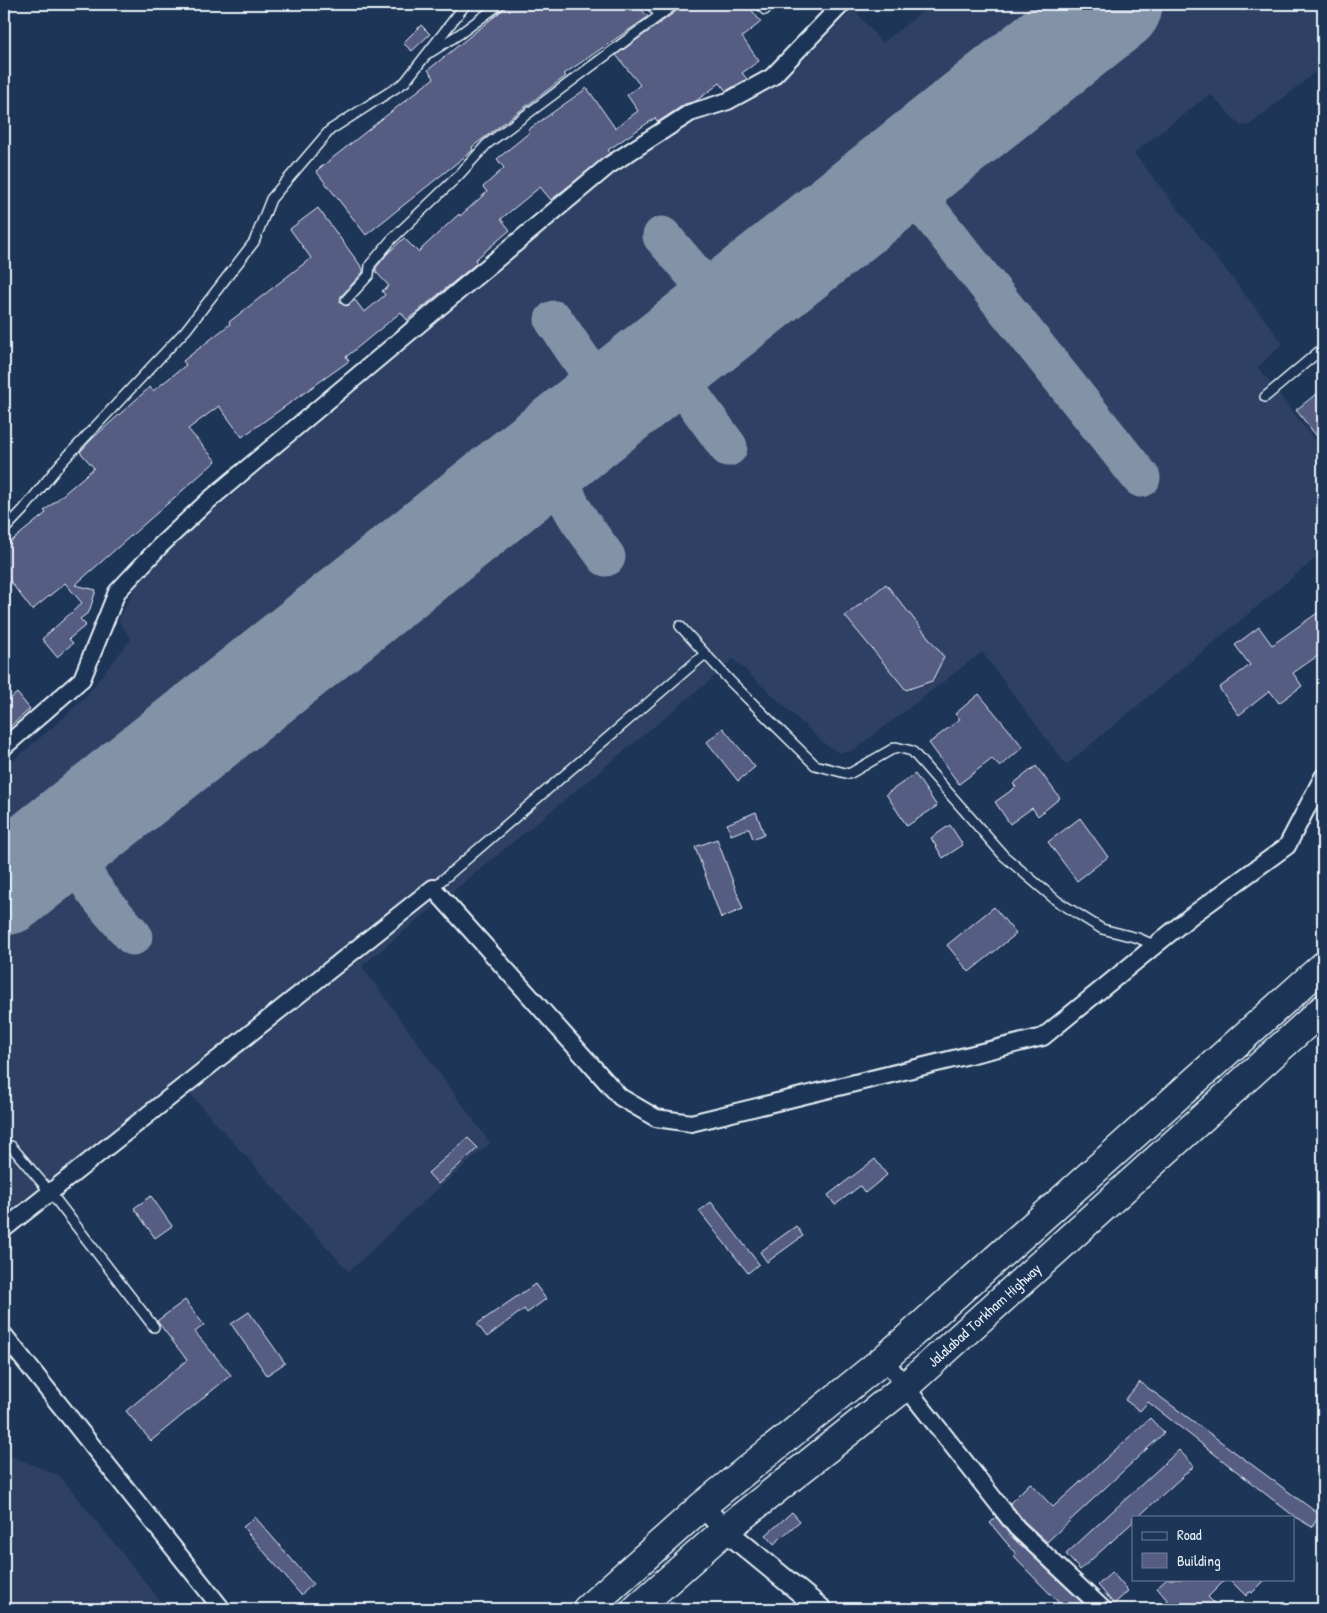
<svg xmlns="http://www.w3.org/2000/svg" width="1327" height="1613" font-family="'Patrick Hand',sans-serif">
<style>
.built{fill:#2e4164}
.lines{fill:none;stroke-linecap:round;stroke-linejoin:round}
.taxiway{stroke:#8293a8;stroke-width:39}
.runway{stroke:#8293a8;stroke-width:99}
.building{fill:#565d83;stroke:#e8f1f8}
.service-casing{stroke:#e8f1f8;stroke-width:12}
.minor-casing{stroke:#e8f1f8;stroke-width:20}
.tertiary-casing{stroke:#e8f1f8;stroke-width:24}
.trunk-casing{stroke:#e8f1f8;stroke-width:31}
.service{stroke:#1d3557;stroke-width:9}
.minor{stroke:#1d3557;stroke-width:16}
.tertiary{stroke:#1d3557;stroke-width:20}
.trunk{stroke:#1d3557;stroke-width:28}
.labels{text-anchor:middle;dominant-baseline:central;stroke-width:5;stroke-linejoin:round;paint-order:stroke}
.street-label{font-size:15px;fill:#e8f1f8;stroke:#1d3557}
</style>
<rect width="100%" height="100%" fill="#1d3557"/>
<filter id="ink" filterUnits="userSpaceOnUse"><feTurbulence type="fractalNoise" baseFrequency=".02" numOctaves="2"/><feDisplacementMap in="SourceGraphic" scale="10" xChannelSelector="R" yChannelSelector="G"/><feConvolveMatrix kernelMatrix="1 2 1 2 8 2 1 2 1" color-interpolation-filters="sRGB"/></filter>
<g filter="url(#ink)">
<g class="built">
<path d="M932,4H1323V66L1250,125L1241,126L1210,94L1134,153L1283,343L1258,367L1323,451V552L1066,765L982,652L854,750L839,753L826,745L733,659L707,683L362,966L490,1143L412,1212L349,1272L190,1094L4,1239V768L62,719L85,697L131,639L118,620L142,575L173,545L597,180L662,138L791,73L853,8L882,43Z"/>
<path d="M4,1453L60,1476L167,1609H4Z"/>
</g>
<g class="lines">
<g class="taxiway">
<path d="M940,140C925,165 918,185 930,213L1141,478"/>
<path d="M846,217C878,197 896,191 930,213"/>
<path d="M662,236L726,311"/>
<path d="M554,320L610,402"/>
<path d="M664,359L728,447"/>
<path d="M593,416C586,425 578,434 572,444C545,488 582,522 606,557"/>
<path d="M474,512C512,490 521,480 565,497"/>
<path d="M106,803C97,813 85,824 80,837C67,870 113,912 133,936"/>
<path d="M4,888C37,866 47,855 85,876"/>
</g>
<path class="runway" d="M4,886L1113,4"/>
</g>
<g class="building">
<path d="M510,4H637L648,17L564,74L566,76L472,147L473,150L366,235L316,171L434,78L428,70Z"/>
<path d="M686,4H747L761,22L742,37L759,61L742,73L747,79L726,91L720,83L696,101L685,104L658,122L655,118L608,150L610,153L551,200L540,187L501,219L510,230L475,260L477,263L407,320L401,312L346,357L349,361L242,437L219,406L188,429L216,461L75,585L96,590L89,612L80,619L86,625L69,639L73,643L57,657L42,639L82,603L65,583L32,610L10,581L4,586V547L46,513L44,511L94,468L80,452L92,439L150,387L153,391L186,365L183,361L230,324L229,322L311,258L290,229L318,208L363,269V272L341,296L340,302L347,306L355,300L364,312L366,311L385,295L382,291L389,286L376,272V268L387,254L404,238L418,252L459,214L460,216L487,192L483,187L504,168L497,159L530,132L528,130L587,88L615,128L638,111L627,95L640,85L616,55Z"/>
<path d="M421,25L430,34L412,51L403,43Z"/>
<path d="M1316,394L1323,402V444L1296,410Z"/>
<path d="M886,584L944,657L932,681L906,690L845,616Z"/>
<path d="M1323,609V652L1293,673L1302,686L1279,703L1270,691L1239,715L1219,688L1250,665L1235,645L1259,627L1272,645Z"/>
<path d="M17,693L30,709L4,732V704Z"/>
<path d="M979,694L1023,747L1000,767L992,759L959,784L929,743L960,719L955,714Z"/>
<path d="M723,728L755,767L738,781L707,742Z"/>
<path d="M1036,766L1060,798L1038,816L1032,808L1010,824L995,802L1016,787L1013,784Z"/>
<path d="M915,774L937,806L907,826L886,794Z"/>
<path d="M756,812L764,834L753,839L749,828L731,835L727,824Z"/>
<path d="M1080,818L1108,857L1077,881L1048,842Z"/>
<path d="M950,825L963,845L943,858L931,838Z"/>
<path d="M717,839L743,909L721,918L695,847Z"/>
<path d="M994,907L1016,934L969,972L947,945Z"/>
<path d="M468,1138L478,1148L438,1184L428,1173Z"/>
<path d="M875,1159L887,1175L865,1193L860,1186L835,1205L828,1195Z"/>
<path d="M151,1196L172,1226L155,1238L134,1208Z"/>
<path d="M711,1202L759,1264L748,1273L699,1211Z"/>
<path d="M796,1226L803,1236L767,1262L760,1252Z"/>
<path d="M535,1284L546,1299L527,1313L524,1309L487,1337L477,1324Z"/>
<path d="M185,1300L204,1325L195,1332L231,1375L151,1441L126,1411L187,1360L157,1321Z"/>
<path d="M249,1312L285,1363L267,1375L231,1324Z"/>
<path d="M1140,1382L1320,1515L1312,1527L1295,1517L1148,1402L1140,1411L1125,1400Z"/>
<path d="M1150,1418L1164,1433L1047,1542L1024,1521L1010,1503L1030,1483L1053,1507Z"/>
<path d="M1179,1450L1194,1466L1138,1517H1133V1522L1080,1570L1066,1554Z"/>
<path d="M792,1512L800,1521L774,1544L766,1535Z"/>
<path d="M255,1517L313,1584L301,1595L243,1527Z"/>
<path d="M996,1517L1010,1535L1089,1609H1067L1060,1604L1014,1557L1016,1554L990,1523Z"/>
<path d="M1112,1572L1128,1591L1114,1604L1098,1585Z"/>
<path d="M1167,1579H1226L1208,1597L1220,1609H1184L1178,1602L1173,1607L1157,1588Z"/>
<path d="M1229,1579H1266L1252,1593L1250,1591L1246,1596Z"/>
</g>
<g class="lines">
<defs>
<g id="service">
<path d="M650,4L660,15"/>
<path d="M760,4L765,10"/>
<path d="M431,52L461,33L500,4"/>
<path d="M346,300L369,275L370,265L391,240L458,176L487,144L675,4"/>
<path d="M1265,397L1323,348"/>
<path d="M4,530L23,510L61,463L186,330L254,242L271,199L330,130L405,82L466,4"/>
<path d="M680,626L731,682L815,765L849,774L896,747L912,751L1004,856L1057,901L1102,929L1138,938L1154,945"/>
<path d="M433,888L705,654"/>
<path d="M11,1146L50,1192L154,1327"/>
</g>
<g id="minor">
<path d="M4,747L82,679L117,592L160,546L208,501L608,166L690,113L728,101L772,77L842,4"/>
<path d="M4,1229L433,888L620,1097L656,1118L691,1123L1043,1037L1191,916L1287,846L1323,777"/>
<path d="M4,1335L222,1609"/>
<path d="M884,1359L1017,1528L1103,1609"/>
</g>
<path id="tertiary" d="M702,1506L725,1530L821,1609"/>
<g id="trunk">
<path d="M587,1609L702,1506L884,1359L1323,966"/>
<path d="M636,1609L725,1530L906,1386L1323,1009"/>
</g>
</defs>
<use href="#service" class="service-casing"/>
<use href="#minor" class="minor-casing"/>
<use href="#tertiary" class="tertiary-casing"/>
<use href="#trunk" class="trunk-casing"/>
<use href="#service" class="service"/>
<use href="#minor" class="minor"/>
<use href="#tertiary" class="tertiary"/>
<use href="#trunk" class="trunk"/>
</g>
</g>
<g class="labels">
<g class="street-label">
<text transform="translate(984 1315) rotate(-42)">Jalalabad Torkham Highway</text>
</g>
</g>
<rect width="1327" height="1613" fill="none" stroke="#1d3557" stroke-width="20"/>
<rect x="10" y="10" width="1307" height="1593" fill="none" stroke="#e8f1f8" stroke-width="2" filter="url(#ink)"/>
<rect x="1132" y="1516" width="162" height="65" fill="#1d3557" stroke="#6e8097"/>
<rect x="1142" y="1532" width="25" height="8" fill="#1d3557" stroke="#6e8097"/>
<text x="1177" y="1540" font-size="15" fill="#e8f1f8">Road</text>
<rect x="1142" y="1553" width="25" height="15" fill="#565d83" stroke="#6e8097"/>
<text x="1177" y="1566" font-size="15" fill="#e8f1f8">Building</text>
</svg>
